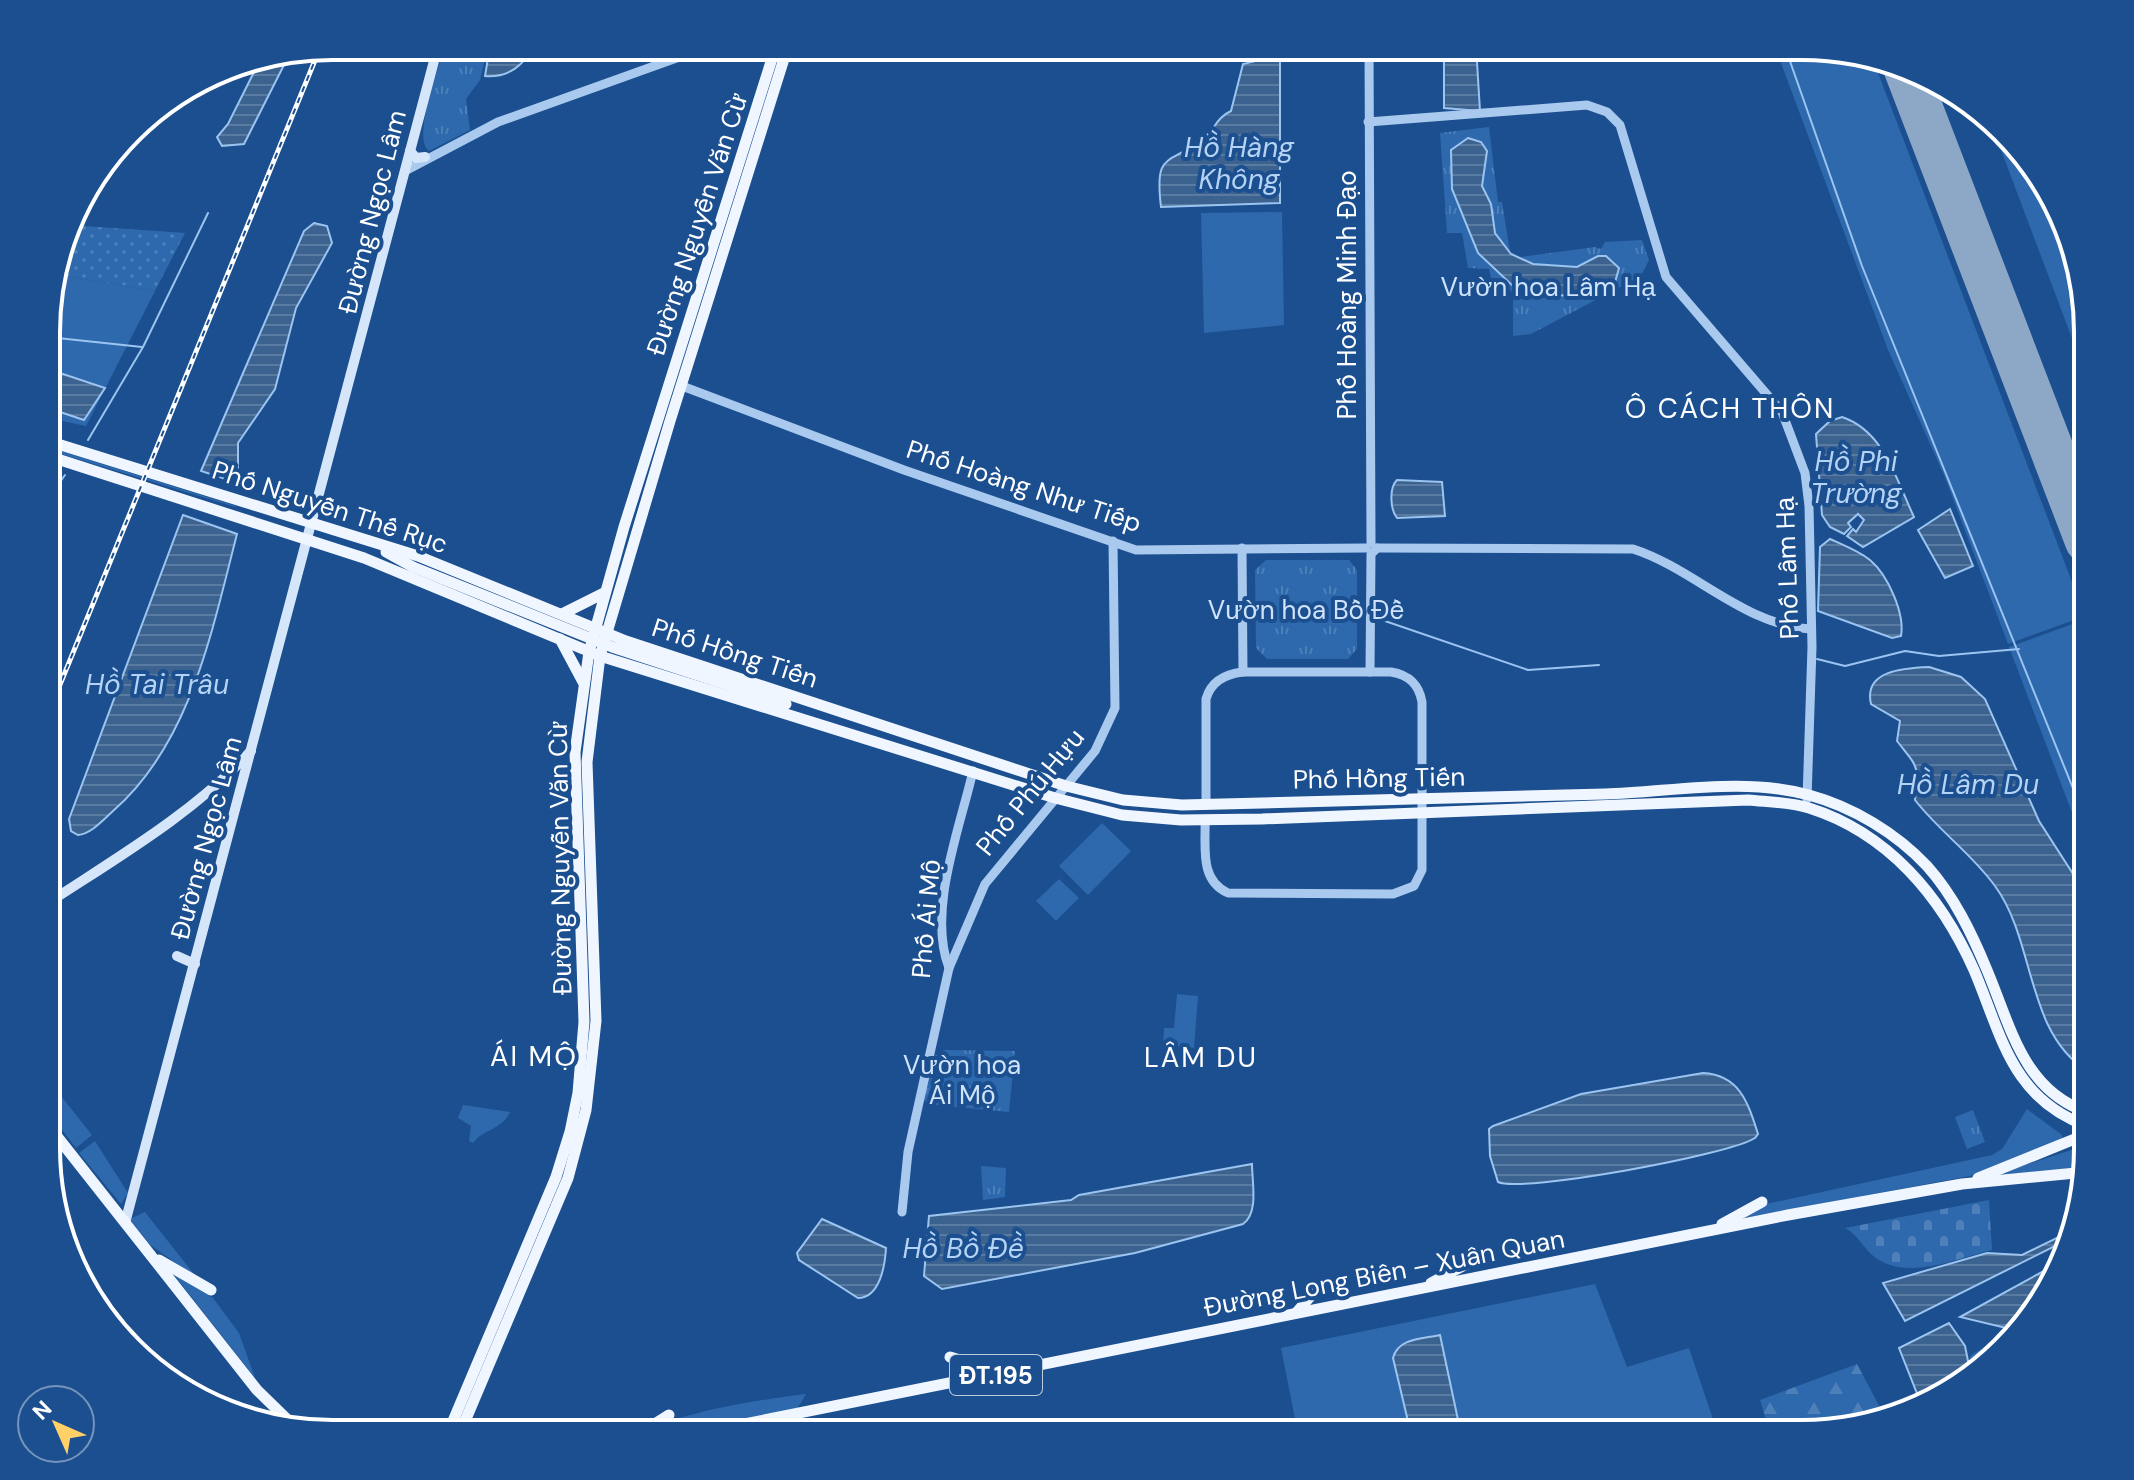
<svg xmlns="http://www.w3.org/2000/svg" width="2134" height="1480" font-family="'DM Sans',sans-serif">
<style>
.grass{fill:#2e69ad}
.forest{fill:url(#forest-firs)}
.cemetery{fill:url(#cemetery-stones)}
.park{fill:url(#park-tufts)}
.garden{fill:url(#garden-dots)}
.water{fill:url(#water-rules);stroke:#9cc4f0;stroke-width:2}
.lines{fill:none;stroke-linecap:round;stroke-linejoin:round}
.stream{stroke:#9cc4f0;stroke-width:2}
.taxiway{stroke:#8da7c7;stroke-width:18}
.runway{stroke:#8da7c7;stroke-width:44}
.tertiary{stroke:#a9c9ee;stroke-width:9}
.secondary{stroke:#d6e6fa;stroke-width:10}
.primary{stroke:#f0f6ff;stroke-width:11}
.rail-casing{stroke:#fff;stroke-width:5}
.rail{stroke:#1b4f8f;stroke-width:2;stroke-dasharray:6;stroke-linecap:butt}
.primary-bridge{stroke:#f0f6ff;stroke-width:11}
.labels{text-anchor:middle;dominant-baseline:central;stroke-width:8;stroke-linejoin:round;paint-order:stroke}
.shield{fill:#1b4f8f;stroke:#bbcadd;stroke-width:2}
.shield-label{font-size:24px;font-weight:bold;fill:#fff}
.street-label{font-size:26px;fill:#fff;stroke:#1b4f8f}
.park-label{font-size:26px;fill:#cfe3fa;stroke:#1b4f8f}
.water-label{font-size:28px;font-style:italic;fill:#b5d3f5;stroke:#1b4f8f}
.neighbourhood-label{font-size:28px;letter-spacing:2px;fill:#fff;stroke:#1b4f8f}
.rim{fill:none;stroke:#fff;stroke-width:4}
</style>
<defs>
<pattern id="forest-firs" width="22" height="20" patternUnits="userSpaceOnUse" patternTransform="scale(2)"><rect width="22" height="20" fill="#2e69ad"/><path d="M5 1l3.5 6h-7zM16 11l3.5 6h-7z" fill="#4d80b9"/></pattern>
<pattern id="cemetery-stones" width="16" height="16" patternUnits="userSpaceOnUse" patternTransform="scale(2)"><rect width="16" height="16" fill="#2e69ad"/><path d="M2 7V4a2 2 0 0 1 4 0v3zM10 15v-3a2 2 0 0 1 4 0v3z" fill="#4d80b9"/></pattern>
<pattern id="park-tufts" width="24" height="20" patternUnits="userSpaceOnUse" patternTransform="scale(2)"><rect width="24" height="20" fill="#2e69ad"/><path d="M3 7l-1-3M5 7V3M7 7l1-3M15 17l-1-3M17 17v-4M19 17l1-3" fill="none" stroke="#4d80b9"/></pattern>
<pattern id="garden-dots" width="8" height="8" patternUnits="userSpaceOnUse" patternTransform="scale(2)"><rect width="8" height="8" fill="#2e69ad"/><path d="M2 2h.1M6 6h.1" fill="none" stroke="#4d80b9" stroke-width="1.8" stroke-linecap="round"/></pattern>
<pattern id="water-rules" width="6" height="5" patternUnits="userSpaceOnUse" patternTransform="scale(2)"><rect width="6" height="5" fill="#3c6290"/><path d="M0 2.5h6" fill="none" stroke="#597aa1"/></pattern>
</defs>
<rect width="100%" height="100%" fill="#1b4f8f"/>
<g class="grass">
<path d="M1775,47H1820L1872,57L2085,616L2008,644L1944,475L1888,350Z"/>
<path d="M1990,121L2050,189L2087,314V378Z"/>
<path d="M1282,212L1284,325L1204,333L1201,213Z"/>
<path d="M55,274L155,291L86,426L48,418V295Z"/>
<path d="M48,447L236,506L235,507L48,450Z"/>
<path d="M2086,619L2087,623V852L2009,647Z"/>
<path d="M1102,823L1131,851L1088,895L1059,866Z"/>
<path d="M1059,879L1079,898L1056,921L1036,901Z"/>
<path d="M1177,994L1198,996L1194,1048L1163,1045L1164,1028H1174Z"/>
<path d="M57,1091L92,1135L76,1148L48,1112V1097Z"/>
<path d="M463,1105L510,1112C502,1130 483,1129 473,1143L469,1141L471,1126L458,1118Z"/>
<path d="M2027,1109L2062,1135V1139L1970,1176L1745,1218L1766,1204L1992,1155L2002,1149Z"/>
<path d="M95,1141L128,1193L121,1204L79,1153Z"/>
<path d="M2087,1145V1166L1981,1179Z"/>
<path d="M145,1212L197,1278L149,1244L130,1219Z"/>
<path d="M171,1271L213,1298L239,1333L255,1378Z"/>
<path d="M1595,1284L1627,1367L1689,1348L1718,1434H1298L1281,1348Z"/>
<path d="M806,1394L795,1412L689,1434H644C675,1412 765,1399 806,1394Z"/>
</g>
<path class="forest" d="M1857,1364L1884,1415L1802,1434H1759L1769,1430L1760,1400Z"/>
<path class="cemetery" d="M1989,1200L1992,1250C1958,1258 1908,1281 1876,1258C1863,1249 1859,1235 1845,1228Z"/>
<g class="park">
<path d="M445,46H488L480,80L466,99L470,130L429,151C412,137 439,67 445,46Z"/>
<path d="M1489,127L1498,202H1502L1510,252L1520,257L1595,247L1601,249L1605,242L1642,240L1649,260L1641,276L1531,334L1513,336V293L1502,283L1492,282L1489,269L1468,268L1462,233H1447L1440,133Z"/>
<path d="M1266,560H1349L1357,570V649L1348,659H1267L1256,648L1255,570Z"/>
<path d="M944,1050L1015,1051L1009,1112L927,1104L924,1099L931,1058Z"/>
<path d="M1973,1110L1985,1142L1967,1149L1955,1117Z"/>
<path d="M981,1166L1006,1168L1005,1197L983,1200Z"/>
</g>
<g class="garden">
<path d="M70,225L185,233L155,291L55,274Z"/>
<path d="M2032,1317L2029,1322L1972,1369L1970,1356Z"/>
</g>
<g class="water">
<path d="M490,46H535C523,65 509,78 485,76Z"/>
<path d="M1444,46H1476L1480,111L1444,108Z"/>
<path d="M289,55L244,144L222,146L217,137L228,124L260,60Z"/>
<path d="M1280,55V203L1161,207C1154,149 1169,167 1205,137C1216,128 1216,118 1231,111L1243,64Z"/>
<path d="M1468,138L1481,142L1487,151L1482,186L1491,204L1495,233L1511,254L1533,264L1577,267L1598,256H1606L1619,268L1614,286L1596,294L1577,296L1527,294L1514,287L1478,253L1452,189L1451,150Z"/>
<path d="M314,223L327,226L332,243L296,308L275,389L238,443V483L201,471L304,231Z"/>
<path d="M48,369L105,388L84,420L48,408Z"/>
<path d="M1842,417C1884,431 1896,479 1914,517L1863,547L1847,536L1853,529L1856,532L1864,520L1858,514L1848,523L1851,527L1844,534L1830,527L1822,515L1816,434L1830,421Z"/>
<path d="M1397,480L1442,482L1445,516L1397,518C1390,509 1389,488 1397,480Z"/>
<path d="M1950,509L1973,566L1945,578L1918,530Z"/>
<path d="M183,515L237,534C212,630 191,743 113,811C103,820 91,834 78,835L71,831L69,819Z"/>
<path d="M1830,539C1843,545 1859,551 1870,560C1888,575 1905,614 1901,636L1892,638L1818,611L1820,547Z"/>
<path d="M1929,667L1961,677L1985,699L2039,821L2077,880L2087,889V1071C2025,1031 2036,942 1995,886C1972,854 1939,831 1915,800C1919,764 1918,768 1897,741L1900,721L1871,704C1863,670 1905,668 1929,667Z"/>
<path d="M1703,1073C1740,1075 1748,1103 1758,1134L1755,1138C1729,1155 1522,1193 1498,1182L1490,1156L1489,1129L1493,1126L1581,1094Z"/>
<path d="M1252,1164C1252,1182 1259,1213 1243,1224L1135,1253L942,1289L924,1276L929,1216L1071,1200L1079,1195Z"/>
<path d="M822,1219L886,1248C885,1265 880,1298 858,1298L799,1260L797,1253Z"/>
<path d="M2075,1229L2073,1237L1905,1321L1883,1283L1987,1253L2022,1255Z"/>
<path d="M2051,1267L2054,1276L2035,1311L2006,1328L1960,1317Z"/>
<path d="M1949,1323L1965,1346L1970,1371L1929,1404L1922,1406L1899,1348Z"/>
<path d="M1440,1335L1461,1434H1411L1393,1358C1398,1338 1422,1339 1440,1335Z"/>
</g>
<g class="lines">
<g class="stream">
<path d="M1785,47L1862,266L2087,823"/>
<path d="M48,337L142,347"/>
<path d="M56,339L57,372"/>
<path d="M88,440L143,347L208,213"/>
<path d="M48,499L65,475"/>
<path d="M1382,620L1528,670L1599,665"/>
<path d="M1817,659L1845,666L1905,651L1939,656L2019,649"/>
</g>
<path class="taxiway" d="M2061,474L2087,464"/>
<path class="runway" d="M1905,67L2087,541"/>
<g class="tertiary">
<path d="M1369,46L1371,543"/>
<path d="M1368,122L1587,105L1607,112L1620,125L1666,277L1782,412L1805,473L1809,506L1812,647L1807,799"/>
<path d="M405,171L498,122L710,46"/>
<path d="M682,386L904,470L1136,550L1366,548"/>
<path d="M1242,548L1243,672"/>
<path d="M1377,548L1633,549C1695,569 1743,625 1811,629"/>
<path d="M1370,672L1371,554L1377,548"/>
<path d="M1205,820C1206,847 1199,880 1228,893L1393,894L1414,886L1422,870V702C1419,684 1409,675 1391,672H1243C1225,674 1211,681 1206,699V805"/>
<path d="M949,968L985,884L1095,751L1115,708L1113,541"/>
<path d="M902,1212L908,1152L949,968C927,911 960,828 973,771"/>
</g>
<g class="secondary">
<path d="M410,151L416,158L425,157"/>
<path d="M48,903C118,857 194,813 251,751"/>
<path d="M177,956L195,964"/>
<path d="M125,1223L438,46"/>
</g>
<g class="primary">
<path d="M48,441L418,556L626,641L1066,786L1123,800L1182,805C1323,802 1464,798 1605,794C1671,792 1744,777 1809,795C1853,807 1896,833 1927,866C1954,896 1972,934 1987,970C2011,1027 2023,1090 2087,1112"/>
<path d="M48,456L364,558L600,656L1055,798L1122,815L1181,820L1262,819L1748,800C1768,802 1790,802 1809,808C1888,833 1941,896 1974,970C2002,1036 2011,1098 2087,1126"/>
<path d="M386,552L413,567"/>
<path d="M562,614L604,593"/>
<path d="M560,639L583,682"/>
<path d="M48,1125L257,1390L298,1430"/>
<path d="M1978,1178L2087,1134"/>
<path d="M1722,1224L1762,1202"/>
<path d="M159,1260L211,1290"/>
<path d="M1431,1283L1487,1253"/>
<path d="M1297,1312L1321,1284"/>
<path d="M950,1357L999,1372"/>
<path d="M334,1431L336,1433"/>
<path d="M448,1433L556,1177L570,1132L578,1093L584,1022L575,752L589,652L624,527L776,46"/>
<path d="M460,1433L568,1178L586,1110L596,1021L587,762L600,656L670,421L788,46"/>
<path d="M639,1434L669,1415"/>
<path d="M694,1434L1788,1215L1962,1184L2086,1172"/>
</g>
<defs>
<path id="rail" d="M48,714L320,48"/>
</defs>
<use href="#rail" class="rail-casing"/>
<use href="#rail" class="rail"/>
<path class="primary-bridge" d="M413,567L612,647L786,704"/>
</g>
<g class="labels">
<rect class="shield" x="950" y="1355" width="92" height="40" rx="6"/>
<g class="shield-label">
<text x="996" y="1375">ĐT.195</text>
</g>
<g class="street-label">
<text transform="translate(372 212) rotate(-76)">Đường Ngọc Lâm</text>
<text transform="translate(697 224) rotate(-72)">Đường Nguyễn Văn Cừ</text>
<text transform="translate(1347 295) rotate(-90)">Phố Hoàng Minh Đạo</text>
<text transform="translate(1024 486) rotate(18)">Phố Hoàng Như Tiếp</text>
<text transform="translate(330 507) rotate(18)">Phố Nguyễn Thế Rục</text>
<text transform="translate(1787 568) rotate(-92)">Phố Lâm Hạ</text>
<text transform="translate(735 653) rotate(18)">Phố Hồng Tiến</text>
<text transform="translate(1379 778) rotate(-1)">Phố Hồng Tiến</text>
<text transform="translate(1030 792) rotate(-51)">Phố Phú Hựu</text>
<text transform="translate(206 838) rotate(-75)">Đường Ngọc Lâm</text>
<text transform="translate(560 858) rotate(-91)">Đường Nguyễn Văn Cừ</text>
<text transform="translate(926 919) rotate(-85)">Phố Ái Mộ</text>
<text transform="translate(1384 1273) rotate(-11)">Đường Long Biên – Xuân Quan</text>
</g>
<g class="park-label">
<text x="1548" y="287">Vườn hoa Lâm Hạ</text>
<text x="1306" y="610">Vườn hoa Bồ Đề</text>
<text x="962" y="1065">Vườn hoa<tspan x="962" dy="30">Ái Mộ</tspan></text>
</g>
<g class="water-label">
<text x="1239" y="147">Hồ Hàng<tspan x="1239" dy="32">Không</tspan></text>
<text x="1856" y="461">Hồ Phi<tspan x="1856" dy="32">Trường</tspan></text>
<text x="157" y="684">Hồ Tai Trâu</text>
<text x="1968" y="784">Hồ Lâm Du</text>
<text x="963" y="1248">Hồ Bồ Đề</text>
</g>
<g class="neighbourhood-label">
<text x="1730" y="408">Ô CÁCH THÔN</text>
<text x="534" y="1056">ÁI MỘ</text>
<text x="1201" y="1057">LÂM DU</text>
</g>
</g>
<path d="M0 0H2134V1480H0ZM332 60H1802A272 272 0 0 1 2074 332V1148A272 272 0 0 1 1802 1420H332A272 272 0 0 1 60 1148V332A272 272 0 0 1 332 60Z" fill="#1b4f8f" fill-rule="evenodd"/>
<path class="rim" d="M332 60H1802A272 272 0 0 1 2074 332V1148A272 272 0 0 1 1802 1420H332A272 272 0 0 1 60 1148V332A272 272 0 0 1 332 60Z"/>
<g transform="translate(56 1424) rotate(315)"><circle r="38" fill="#1b4f8f" stroke="#7695bc" stroke-width="2"/>
<path d="M0-6L14 30L0 20L-14 30Z" fill="#ffd166"/>
<text y="-12" font-size="22" font-weight="bold" text-anchor="middle" fill="#ffffff">N</text>
</g>
</svg>
